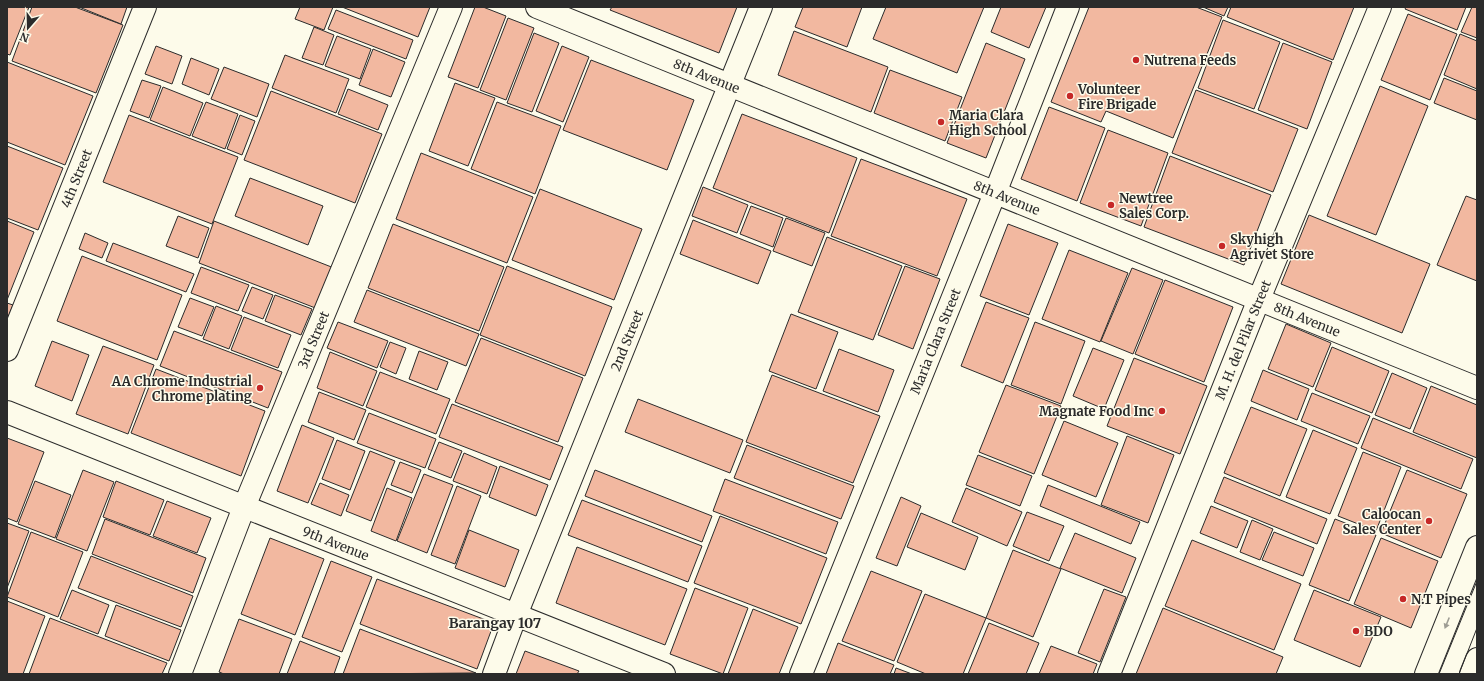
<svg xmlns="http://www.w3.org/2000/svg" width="1484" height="681" font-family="Merriweather,serif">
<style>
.building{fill:#f2b8a0;stroke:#2b2b2b}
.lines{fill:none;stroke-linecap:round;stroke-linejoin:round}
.street-casing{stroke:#2b2b2b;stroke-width:24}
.primary-casing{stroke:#2b2b2b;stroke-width:24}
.street{stroke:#fdfbea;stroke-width:22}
.primary{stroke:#fdfbea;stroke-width:22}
.tram{stroke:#2b2b2b;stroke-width:1}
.oneway{fill:#9e9d94}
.poi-dot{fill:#c62828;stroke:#fdfbea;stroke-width:1.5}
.labels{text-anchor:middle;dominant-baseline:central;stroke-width:3;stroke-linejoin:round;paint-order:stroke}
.poi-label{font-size:13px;font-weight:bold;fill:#2b2b2b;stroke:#fdfbea;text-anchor:start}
.street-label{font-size:13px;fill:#2b2b2b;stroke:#fdfbea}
.neighbourhood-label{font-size:14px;font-weight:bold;fill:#2b2b2b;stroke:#fdfbea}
</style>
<rect width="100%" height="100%" fill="#fdfbea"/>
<g class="building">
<path d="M7,7H29L10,55L7,54Z"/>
<path d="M32,7H75L123,25L96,93L12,61Z"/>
<path d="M79,7H127L121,24Z"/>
<path d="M300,7H333L324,30L295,19Z"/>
<path d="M342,7H430L418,37Z"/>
<path d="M475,7H483L506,16L478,88L448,77Z"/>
<path d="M612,7H737L719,53L610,10Z"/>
<path d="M803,7H862L847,47L795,27Z"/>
<path d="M886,7H984L957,73L873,39Z"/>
<path d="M1001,7H1046L1029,48L991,32Z"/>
<path d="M1089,7H1196L1222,17L1173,138L1106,111L1101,122L1051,102Z"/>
<path d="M1203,7H1228L1224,16Z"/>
<path d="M1231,7H1354L1333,60L1227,17Z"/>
<path d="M1406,7H1466L1457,30L1405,9Z"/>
<path d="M1472,7H1477V38L1461,32Z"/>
<path d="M336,10L413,40L406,59L328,29Z"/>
<path d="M1408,14L1457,34L1430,100L1381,80Z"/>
<path d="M508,18L534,28L506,100L480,90Z"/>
<path d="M1223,20L1280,42L1254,109L1198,88Z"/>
<path d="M314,27L334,35L323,65L302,58Z"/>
<path d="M794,31L888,67L871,112L778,75Z"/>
<path d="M534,33L559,43L532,112L507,103Z"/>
<path d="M1460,34L1477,41V89L1444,75Z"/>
<path d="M337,36L371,49L360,79L325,66Z"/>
<path d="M986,43L1025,59L986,158L947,143Z"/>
<path d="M1283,43L1332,62L1307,129L1258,110Z"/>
<path d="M156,46L182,56L172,84L145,74Z"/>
<path d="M562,46L589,57L563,122L536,111Z"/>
<path d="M373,49L405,62L391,97L359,85Z"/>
<path d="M285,55L349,79L336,113L272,88Z"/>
<path d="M191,58L219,69L209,95L182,84Z"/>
<path d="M591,60L694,100L667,170L563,130Z"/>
<path d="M7,62L93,96L65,165L7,142Z"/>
<path d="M224,67L269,84L257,117L211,99Z"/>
<path d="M890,70L962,97L945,141L874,113Z"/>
<path d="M1444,78L1477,91V120L1434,103Z"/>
<path d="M142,80L161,86L149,118L130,111Z"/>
<path d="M455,83L495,98L468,166L429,151Z"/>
<path d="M1380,86L1428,106L1376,235L1327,216Z"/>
<path d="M163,87L203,103L190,136L150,120Z"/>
<path d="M348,89L388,105L378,130L338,114Z"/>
<path d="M1196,90L1298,129L1273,192L1172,153Z"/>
<path d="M271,91L382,134L355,203L244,160Z"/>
<path d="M206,102L238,114L225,149L192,136Z"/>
<path d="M497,102L561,126L535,194L471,169Z"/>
<path d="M1049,107L1105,128L1077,201L1021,179Z"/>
<path d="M742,114L857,158L829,233L713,188Z"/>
<path d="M129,115L238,157L212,224L103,182Z"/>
<path d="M240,115L255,121L242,155L227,149Z"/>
<path d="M1108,130L1168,153L1141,226L1080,203Z"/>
<path d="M7,146L63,168L38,230L7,218Z"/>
<path d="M421,153L533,197L507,263L396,219Z"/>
<path d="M1170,156L1271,195L1244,265L1144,227Z"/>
<path d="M861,159L967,199L937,276L831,236Z"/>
<path d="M250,178L323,206L308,245L235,216Z"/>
<path d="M703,187L748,205L737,233L692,216Z"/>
<path d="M540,189L642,229L614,300L512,260Z"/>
<path d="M1466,196L1477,200V281L1437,265Z"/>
<path d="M751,206L783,218L773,247L740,234Z"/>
<path d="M1309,215L1430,264L1402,333L1281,284Z"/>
<path d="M178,216L209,228L198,258L166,246Z"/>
<path d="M786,218L825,233L812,266L773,251Z"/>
<path d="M693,220L771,251L758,284L680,254Z"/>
<path d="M7,221L34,232L7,300Z"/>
<path d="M214,221L334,268L318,309L199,263Z"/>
<path d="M393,224L504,267L479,331L368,288Z"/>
<path d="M1008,224L1058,243L1029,315L980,296Z"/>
<path d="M85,233L108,243L102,258L79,249Z"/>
<path d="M827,237L902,266L873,340L798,312Z"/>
<path d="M113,243L194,274L186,292L106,261Z"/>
<path d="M1069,250L1128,273L1100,342L1042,319Z"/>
<path d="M82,256L182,295L157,360L57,321Z"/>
<path d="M507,266L612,307L585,376L480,335Z"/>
<path d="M905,266L940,279L913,349L878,335Z"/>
<path d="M201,267L249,285L238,311L191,293Z"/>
<path d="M1132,268L1163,280L1133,354L1101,341Z"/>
<path d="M1165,280L1233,307L1204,382L1135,354Z"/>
<path d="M252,287L273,295L263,319L242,311Z"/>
<path d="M367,290L479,334L466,366L354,322Z"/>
<path d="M275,295L312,309L301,335L265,321Z"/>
<path d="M190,298L214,307L202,336L178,327Z"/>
<path d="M986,302L1029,318L1003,383L961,366Z"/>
<path d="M7,303L13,305L7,320Z"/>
<path d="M216,306L242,316L229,349L203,339Z"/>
<path d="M791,314L838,332L816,389L769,371Z"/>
<path d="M244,317L291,335L278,368L231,350Z"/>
<path d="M338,322L388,341L377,368L327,348Z"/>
<path d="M1035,322L1085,341L1061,404L1011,385Z"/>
<path d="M1286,324L1331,343L1313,387L1268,369Z"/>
<path d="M174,331L282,372L268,408L160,366Z"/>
<path d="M481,338L583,378L558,442L455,402Z"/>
<path d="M52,341L89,355L72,401L35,386Z"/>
<path d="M390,342L406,348L396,374L380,367Z"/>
<path d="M103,346L154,365L128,434L76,414Z"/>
<path d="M1332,347L1389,371L1372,413L1315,390Z"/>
<path d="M1093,348L1124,360L1104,409L1073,396Z"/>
<path d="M839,349L894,370L878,412L823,391Z"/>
<path d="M419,351L448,362L437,390L409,379Z"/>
<path d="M330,352L377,371L363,406L317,388Z"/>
<path d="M1134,358L1207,386L1180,454L1107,426Z"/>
<path d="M156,369L265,411L241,476L131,433Z"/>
<path d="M1263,370L1309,389L1297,420L1251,401Z"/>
<path d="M380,372L450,399L436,434L366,407Z"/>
<path d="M1392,373L1427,388L1410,429L1375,415Z"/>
<path d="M772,375L880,416L853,483L746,442Z"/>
<path d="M1006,385L1061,406L1034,474L979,452Z"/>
<path d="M1431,386L1477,405V458L1413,432Z"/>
<path d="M319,392L366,410L354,440L308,422Z"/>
<path d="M1312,393L1370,416L1358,444L1301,421Z"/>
<path d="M638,399L743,440L730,473L625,432Z"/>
<path d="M452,404L563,447L550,480L439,437Z"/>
<path d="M1251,407L1307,429L1280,496L1224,473Z"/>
<path d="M369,413L436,439L425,468L357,443Z"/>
<path d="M1373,418L1473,459L1461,489L1361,448Z"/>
<path d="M1064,421L1118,443L1096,497L1042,475Z"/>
<path d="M302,425L334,438L308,503L277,491Z"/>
<path d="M1313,430L1357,448L1330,514L1286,497Z"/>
<path d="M1127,436L1174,455L1148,523L1101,505Z"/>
<path d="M7,438L44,452L17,522L7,518Z"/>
<path d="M337,440L365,451L350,490L322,479Z"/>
<path d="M439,442L462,451L451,478L428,469Z"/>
<path d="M747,445L854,486L841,519L734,478Z"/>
<path d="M370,451L395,461L371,521L346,511Z"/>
<path d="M1363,452L1401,467L1376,531L1338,516Z"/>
<path d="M464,453L497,467L487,494L453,481Z"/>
<path d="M978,455L1032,476L1020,506L966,485Z"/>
<path d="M400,462L421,470L412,493L391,485Z"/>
<path d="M500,466L548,485L536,516L489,497Z"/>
<path d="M83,470L114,482L87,551L56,539Z"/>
<path d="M595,470L712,516L702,542L585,496Z"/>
<path d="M1407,470L1467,494L1441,558L1381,533Z"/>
<path d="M424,474L453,485L427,553L397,541Z"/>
<path d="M1224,477L1327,519L1317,544L1214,502Z"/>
<path d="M725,479L838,522L826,554L713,511Z"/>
<path d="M35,481L71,495L55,538L18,524Z"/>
<path d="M116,481L164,500L150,535L103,517Z"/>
<path d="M320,483L349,495L341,516L311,504Z"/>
<path d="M1048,485L1140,522L1131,544L1040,506Z"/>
<path d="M457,486L481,496L455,564L431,555Z"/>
<path d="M387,488L412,498L396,541L371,531Z"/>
<path d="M966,488L1022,512L1007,546L952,522Z"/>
<path d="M901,497L921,506L897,566L876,558Z"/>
<path d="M582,500L702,546L688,582L568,535Z"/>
<path d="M167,501L211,518L197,553L153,536Z"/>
<path d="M1211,506L1248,521L1237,548L1200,533Z"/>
<path d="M1027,512L1064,526L1049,561L1013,546Z"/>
<path d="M921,513L978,537L965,570L907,547Z"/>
<path d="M720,516L827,558L801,624L694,583Z"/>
<path d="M105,519L206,558L193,593L92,554Z"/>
<path d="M1335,519L1376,535L1349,601L1309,585Z"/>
<path d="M1252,520L1273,529L1260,560L1240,552Z"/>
<path d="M7,523L29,531L7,588Z"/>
<path d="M469,530L519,550L505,587L455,568Z"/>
<path d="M31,532L83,552L58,617L7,597Z"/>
<path d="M1274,532L1314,548L1303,576L1262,560Z"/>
<path d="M1075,533L1136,558L1122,593L1060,568Z"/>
<path d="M270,538L324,559L295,635L241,614Z"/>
<path d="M1381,538L1438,561L1411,628L1354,604Z"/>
<path d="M1192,540L1301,584L1274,650L1165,606Z"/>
<path d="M577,547L687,589L665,645L556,603Z"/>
<path d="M1013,550L1061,569L1033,637L986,618Z"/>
<path d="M91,556L193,596L181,627L78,588Z"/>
<path d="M331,561L372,577L342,652L302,637Z"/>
<path d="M871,571L922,591L894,661L842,641Z"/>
<path d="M377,579L494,623L477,669L360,624Z"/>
<path d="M695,588L748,608L723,674L670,654Z"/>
<path d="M1104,589L1126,597L1100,662L1078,653Z"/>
<path d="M72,590L109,605L98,634L60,619Z"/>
<path d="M1314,590L1381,617L1360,667L1294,640Z"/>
<path d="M925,594L986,618L963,674H926L897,662Z"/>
<path d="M7,601L45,616L23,674H7Z"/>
<path d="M116,605L181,630L169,661L105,636Z"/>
<path d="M1163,608L1283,657L1276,674H1136Z"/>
<path d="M753,609L798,627L779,674H728Z"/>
<path d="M50,618L167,663L162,674H29Z"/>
<path d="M239,619L292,639L279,674H224L219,672Z"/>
<path d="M989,623L1039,643L1026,674H968Z"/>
<path d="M360,629L476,673L343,674Z"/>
<path d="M300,641L340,657L334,674H287Z"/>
<path d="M838,643L894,665L890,674H826Z"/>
<path d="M1051,646L1097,664L1093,674H1039Z"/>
<path d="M525,651L579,671L577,674H516Z"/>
<path d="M896,668L912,674H894Z"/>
</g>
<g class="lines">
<defs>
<g id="street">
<path id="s1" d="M537,7L1477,388"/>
<path id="s2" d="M7,350L145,7"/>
<path id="s3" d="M7,412L664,674"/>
<path id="s4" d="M180,674L244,507L451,7"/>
<path id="s5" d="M494,674L516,615L761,7"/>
<path id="s6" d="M801,674L995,193L1068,7"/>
<path id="s7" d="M1109,674L1259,299L1380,7"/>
</g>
<g id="primary">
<path d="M1426,674L1477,547"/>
<path d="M1471,674L1477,659"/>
</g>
</defs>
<use href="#street" class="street-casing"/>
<use href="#primary" class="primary-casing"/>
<use href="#street" class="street"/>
<use href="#primary" class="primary"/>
<g class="tram">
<path d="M1439,674L1477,581"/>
<path d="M1459,674L1477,628"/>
</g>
</g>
<defs><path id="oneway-solid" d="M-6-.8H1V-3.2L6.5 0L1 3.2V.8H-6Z"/></defs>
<use class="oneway" href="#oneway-solid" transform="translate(1447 623) rotate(112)"/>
<g class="poi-dot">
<circle cx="1136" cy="60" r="4"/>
<circle cx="1070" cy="96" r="4"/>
<circle cx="941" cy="122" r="4"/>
<circle cx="1111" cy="205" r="4"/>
<circle cx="1222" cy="246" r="4"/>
<circle cx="260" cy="388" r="4"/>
<circle cx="1162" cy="411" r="4"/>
<circle cx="1429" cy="521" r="4"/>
<circle cx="1403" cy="599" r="4"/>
<circle cx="1356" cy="631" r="4"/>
</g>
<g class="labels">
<g class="poi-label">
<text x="1144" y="60">Nutrena Feeds</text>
<text x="1078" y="89">Volunteer<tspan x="1078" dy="15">Fire Brigade</tspan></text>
<text x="949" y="115">Maria Clara<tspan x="949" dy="15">High School</tspan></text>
<text x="1119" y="198">Newtree<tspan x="1119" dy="15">Sales Corp.</tspan></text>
<text x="1230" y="239">Skyhigh<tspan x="1230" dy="15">Agrivet Store</tspan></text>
<text x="252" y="381" text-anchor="end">AA Chrome Industrial<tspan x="252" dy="15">Chrome plating</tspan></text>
<text x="1154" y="411" text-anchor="end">Magnate Food Inc</text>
<text x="1421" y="514" text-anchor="end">Caloocan<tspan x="1421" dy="15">Sales Center</tspan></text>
<text x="1411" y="599">N.T Pipes</text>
<text x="1364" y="631">BDO</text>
</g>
<g class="street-label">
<text stroke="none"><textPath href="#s1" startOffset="183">8th Avenue</textPath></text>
<text stroke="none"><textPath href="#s2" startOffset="185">4th Street</textPath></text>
<text stroke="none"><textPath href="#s1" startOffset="507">8th Avenue</textPath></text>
<text stroke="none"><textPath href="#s1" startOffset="831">8th Avenue</textPath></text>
<text stroke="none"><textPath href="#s4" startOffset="360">3rd Street</textPath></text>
<text stroke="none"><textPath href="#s5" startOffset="359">2nd Street</textPath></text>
<text stroke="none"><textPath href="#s7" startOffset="360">M. H. del Pilar Street</textPath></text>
<text stroke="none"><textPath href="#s6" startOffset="359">Maria Clara Street</textPath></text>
<text stroke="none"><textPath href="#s3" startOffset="354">9th Avenue</textPath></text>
</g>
<g class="neighbourhood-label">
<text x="495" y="623">Barangay 107</text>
</g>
</g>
<rect width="1484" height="681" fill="none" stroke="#2b2b2b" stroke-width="16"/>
<g transform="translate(28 28) rotate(200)" stroke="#fdfbea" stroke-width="3" paint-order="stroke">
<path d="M0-3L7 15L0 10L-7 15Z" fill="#2b2b2b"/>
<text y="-6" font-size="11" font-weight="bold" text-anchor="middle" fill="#2b2b2b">N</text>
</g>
</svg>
